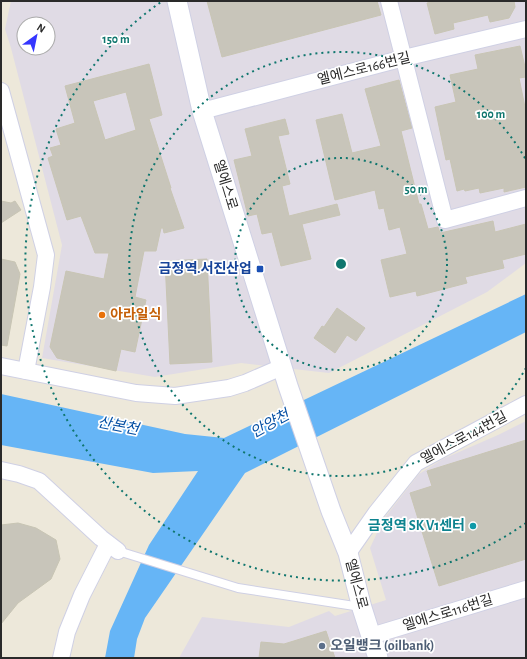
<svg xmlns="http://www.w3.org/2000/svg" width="527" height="659" font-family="'Alegreya Sans','Noto Sans KR',sans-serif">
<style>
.industrial{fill:#e0dbe5;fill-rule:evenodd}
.water{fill:#66b5f6}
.building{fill:#c8c5ba;stroke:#c8c5b4;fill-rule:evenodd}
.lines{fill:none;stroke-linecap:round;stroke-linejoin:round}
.service-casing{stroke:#cfd0e4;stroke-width:10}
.minor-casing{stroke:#cfd0e4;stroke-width:18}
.tertiary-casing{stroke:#cfd0e4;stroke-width:21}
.service{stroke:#fff;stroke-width:8}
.minor{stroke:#fff;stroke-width:16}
.tertiary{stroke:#fff;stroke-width:19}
.ring{fill:none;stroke:#0f766e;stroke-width:2;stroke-dasharray:2 4}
.transit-dot{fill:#1a4fb4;stroke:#fff;stroke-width:1.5}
.food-dot{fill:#e8710a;stroke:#fff;stroke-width:1.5}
.culture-dot{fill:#0f9aa8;stroke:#fff;stroke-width:1.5}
.service-dot{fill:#5c6f8a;stroke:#fff;stroke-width:1.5}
.labels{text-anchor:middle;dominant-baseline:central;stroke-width:3.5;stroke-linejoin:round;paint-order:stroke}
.street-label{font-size:14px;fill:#2a2a2a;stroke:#fff}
.transit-label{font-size:14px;font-weight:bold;fill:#164399;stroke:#fff;text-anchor:end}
.food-label{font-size:14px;font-weight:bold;fill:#c56008;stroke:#fff;text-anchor:start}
.culture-label{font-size:14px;font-weight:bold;fill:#0d838f;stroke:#fff;text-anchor:end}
.service-label{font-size:14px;font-weight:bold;fill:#4e5e75;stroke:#fff;text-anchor:start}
.water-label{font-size:15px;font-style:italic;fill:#054fa3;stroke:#fff}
.centre{fill:#0f766e;stroke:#fff;stroke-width:2}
.ring-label{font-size:12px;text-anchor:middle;font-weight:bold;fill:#0f766e;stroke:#fff;stroke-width:3.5;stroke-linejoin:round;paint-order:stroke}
</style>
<rect width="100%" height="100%" fill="#ede8da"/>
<g class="industrial">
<path d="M11,1H526V263L487,292L329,373L241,363L155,377L42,358L62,245L11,48L5,29ZM24,24H48V48H24Z"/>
<path d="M526,421V658H179L202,617L289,627L329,611L335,616L386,600L370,548L383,520L419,474L443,459L498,435Z"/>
</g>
<path class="water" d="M526,294V332L245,473L145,618L137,639L134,658H105L110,631L149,545L198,471L153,473L1,445V394L185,434L224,438Z"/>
<g class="building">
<path d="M207,1H377L381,15L222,57Z"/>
<path d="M436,1H514L515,7L509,18L490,22L488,15L453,23L454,29L435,34L427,3Z"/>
<path d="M520,46L526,71V77L519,78L526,112V187L504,192V188L480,193L479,188L465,191L464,189L457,191L450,159L446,160L435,107L456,102L450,75L478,69L475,55Z"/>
<path d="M149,64L162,115L149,119L171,188H170L184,228L164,233L163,228H161L156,251H144L135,297L146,300L135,352L121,349L116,371L57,358L50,347L66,271L104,279L109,253H95L81,216L67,220L48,158L53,156L50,148L61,145L56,129L75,123L65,86ZM126,92L136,130L105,140L93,101Z"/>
<path d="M399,80L412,128L401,131L419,204H421L428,229L438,227L440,233L493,221L495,232L526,224V254L502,260L504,268L465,277L467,283L417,296L416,291L390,297L381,260L407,254L400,227L389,230L384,208L379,209L375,190L335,200L316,120L342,114L352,153L381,146L365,89Z"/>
<path d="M285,119L289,134L278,136L290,184L282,186L289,216L337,204L340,215L302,224L311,259L281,266L272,232L262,234L257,214L248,216L234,160L252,156L245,129Z"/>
<path d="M1,201L11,203L15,201L21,210L1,223Z"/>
<path d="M1,259L15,262L20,274L7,346L1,345Z"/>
<path d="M207,259L212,362L170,364L165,261Z"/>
<path d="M337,308L365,328L356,341L347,335L335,353L314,338L322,326L324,327Z"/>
<path d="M526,440V559L439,586L410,493L432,486L427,471Z"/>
<path d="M18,523L36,528L56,540L60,559L51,579L18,603L1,624V525Z"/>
<path d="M326,631L335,658H259L261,642L284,644Z"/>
</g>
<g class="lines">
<defs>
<path id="service" d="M118,551L238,588L361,607"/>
<g id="minor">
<path d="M389,1L445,220L526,198"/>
<path d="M1,91L46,255L42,287L26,371"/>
<path d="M202,111L404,58L526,29"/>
<path d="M1,366L136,393L175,396L229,388L245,383L282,367"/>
<path d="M1,470L19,474L39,481L101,538L118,551"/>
<path d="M348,553L376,513L416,463L526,404"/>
<path d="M371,636L526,589"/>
<path d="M61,658L67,632L82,595L108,544"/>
</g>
<path id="tertiary" d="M177,1L202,111L288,386L331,511L348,553L362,608L378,658"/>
</defs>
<use href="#service" class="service-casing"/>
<use href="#minor" class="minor-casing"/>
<use href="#tertiary" class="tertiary-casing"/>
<use href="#service" class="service"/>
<use href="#minor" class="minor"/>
<use href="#tertiary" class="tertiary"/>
</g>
<g class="ring">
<circle cx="341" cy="264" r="106"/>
<path d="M526 368A212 212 0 1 1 526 160"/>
<path d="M526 523A318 318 0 1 1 161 2"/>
</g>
<rect class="transit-dot" x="256" y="265" width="8" height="8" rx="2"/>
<circle class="food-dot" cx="102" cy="315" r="4"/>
<circle class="culture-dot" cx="473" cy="526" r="4"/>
<circle class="service-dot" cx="322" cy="646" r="4"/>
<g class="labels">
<g class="street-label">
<text transform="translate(364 69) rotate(-14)">엘에스로166번길</text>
<text transform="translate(225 185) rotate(73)">엘에스로</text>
<text transform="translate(464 438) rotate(-28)">엘에스로144번길</text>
<text transform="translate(356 584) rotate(75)">엘에스로</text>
<text transform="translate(448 613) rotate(-17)">엘에스로116번길</text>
</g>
<g class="transit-label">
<text x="252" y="269">금정역.서진산업</text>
</g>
<g class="food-label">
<text x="110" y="315">아라일식</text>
</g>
<g class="culture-label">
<text x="465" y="526">금정역 SK V1센터</text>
</g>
<g class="service-label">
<text x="330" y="646">오일뱅크 (oilbank)</text>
</g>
<g class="water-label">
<text transform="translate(270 424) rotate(-29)">안양천</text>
<text transform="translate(118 426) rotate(11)">산본천</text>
</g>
</g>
<circle cx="341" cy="264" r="6" class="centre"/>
<g class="ring-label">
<text x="116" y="43">150 m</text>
<text x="491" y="118">100 m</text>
<text x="416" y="193">50 m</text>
</g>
<rect width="527" height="659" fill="none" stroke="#2a2a2a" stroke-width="4"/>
<g transform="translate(36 36) rotate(33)"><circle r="19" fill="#ffffff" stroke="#aaaaaa"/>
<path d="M0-3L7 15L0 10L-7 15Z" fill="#3536ff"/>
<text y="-6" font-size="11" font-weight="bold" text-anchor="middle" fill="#2a2a2a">N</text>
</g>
</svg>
